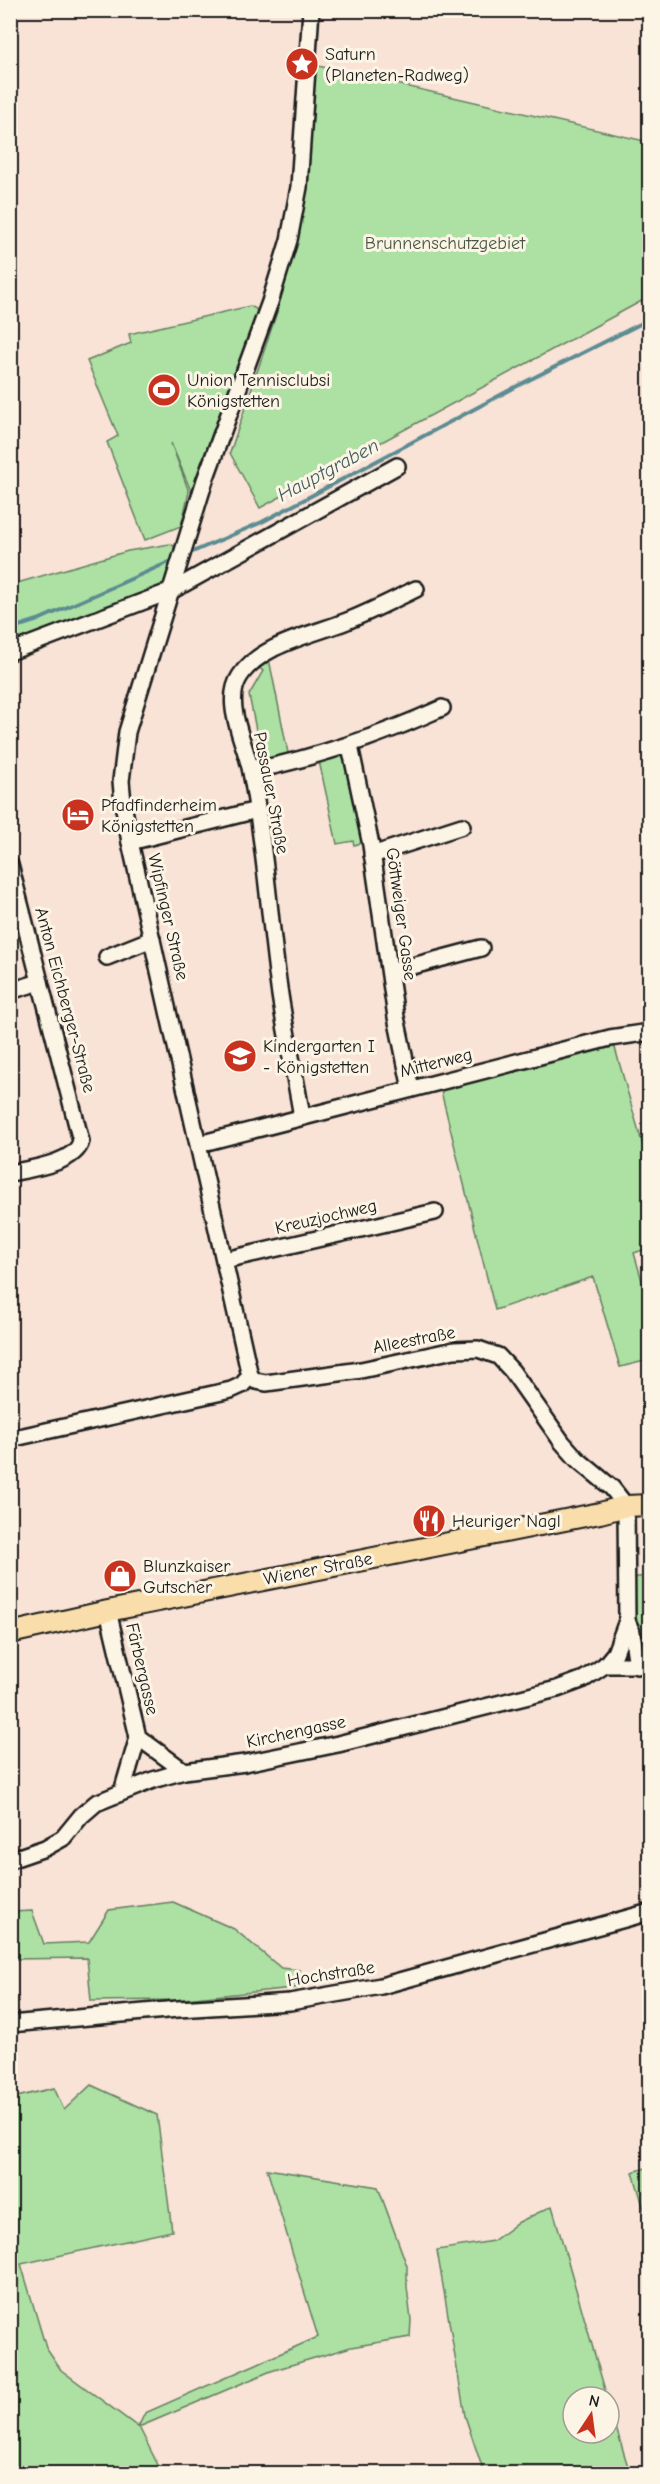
<svg xmlns="http://www.w3.org/2000/svg" width="660" height="2484" font-family="'Comic Neue',sans-serif">
<style>
.green{fill:#ace1a3;stroke:#647e60;stroke-width:1.5}
.lines{fill:none;stroke-linecap:round;stroke-linejoin:round}
.stream{stroke:#5c8c92;stroke-width:4}
.minor-casing{stroke:#1c1c1c;stroke-width:20}
.major-casing{stroke:#1c1c1c;stroke-width:24}
.minor{stroke:#fcf5e5;stroke-width:15}
.major{stroke:#f9deab;stroke-width:20}
.labels{text-anchor:middle;dominant-baseline:central;stroke-width:6;stroke-linejoin:round;paint-order:stroke}
.poi-label{font-size:18px;fill:#1c1c1c;stroke:#fcf5e5;text-anchor:start}
.park-label{font-size:18px;fill:#475744;stroke:#fcf5e5}
.street-label{font-size:18px;fill:#1c1c1c;stroke:#fcf5e5}
.water-label{font-size:20px;font-style:italic;fill:#415d61;stroke:#fcf5e5}
</style>
<rect width="100%" height="100%" fill="#f9e2d6"/>
<filter id="ink" filterUnits="userSpaceOnUse"><feTurbulence type="fractalNoise" baseFrequency=".0167" numOctaves="2"/><feDisplacementMap in="SourceGraphic" scale="12" xChannelSelector="R" yChannelSelector="G"/><feConvolveMatrix kernelMatrix="1 2 1 2 8 2 1 2 1" color-interpolation-filters="sRGB"/></filter>
<g filter="url(#ink)">
<g class="green">
<path d="M314,65L649,142V297L260,508L230,453L277,312L295,245Z"/>
<path d="M250,306L256,309L257,313L191,491L171,443L189,492L181,526L145,540L107,442L118,436L87,361L131,343L129,334Z"/>
<path d="M170,544L174,546C176,556 168,581 159,588L11,646L10,585L128,551Z"/>
<path d="M269,659L289,758L263,764L254,761L253,758L259,745L249,695L263,671L257,666Z"/>
<path d="M347,752L365,842L354,845L353,841L337,844L319,761Z"/>
<path d="M613,1041L649,1167V1248L634,1253L649,1305V1360L620,1367L593,1277L495,1310L439,1083Z"/>
<path d="M649,1576V1658H640L628,1578Z"/>
<path d="M173,1902L234,1929L281,1968L300,1970L302,1987L175,2000L91,2001L87,1958L11,1959V1912L32,1911L44,1944L89,1942L109,1910Z"/>
<path d="M91,2085L157,2115L172,2231L21,2264L46,2348L61,2370L138,2427L145,2413L318,2337L267,2169L378,2187L407,2266V2287L411,2320L410,2337L351,2347L271,2371L139,2427L162,2473H11V2113L17,2097L54,2088L64,2110Z"/>
<path d="M649,2167H650L649,2226L633,2172Z"/>
<path d="M552,2206L607,2397H573V2433H609V2405L630,2473H484L465,2416L437,2250L493,2241L519,2222Z"/>
</g>
<g class="lines">
<g class="stream">
<path d="M188,554L262,522L523,383L650,319"/>
<path d="M10,629L38,620L176,559"/>
</g>
<defs>
<g id="minor">
<path d="M10,652L171,591L397,466"/>
<path d="M350,746L371,845L396,1017L411,1089"/>
<path d="M251,771C318,757 380,736 442,708"/>
<path d="M130,842L257,810"/>
<path d="M372,855L462,826"/>
<path d="M10,865L81,1141C76,1163 30,1169 10,1173"/>
<path d="M107,957L152,939"/>
<path d="M390,972L481,948"/>
<path d="M10,991L40,982"/>
<path d="M302,1117C295,1074 285,1031 279,988C269,916 265,843 251,772C246,744 222,703 240,676C261,644 312,635 347,621C370,612 393,600 416,589"/>
<path d="M199,1144L610,1038L650,1032"/>
<path d="M225,1260L435,1212"/>
<path d="M250,1376L130,842L123,803L121,781L127,732L205,480L270,302L289,240L299,187L311,10"/>
<path d="M250,1376L256,1381L266,1383L361,1370L454,1350L478,1349L498,1356L512,1371L562,1442L577,1459L612,1488L626,1506L627,1621L615,1653L605,1665"/>
<path d="M10,1439L231,1390L242,1385L250,1376"/>
<path d="M108,1611L138,1737L184,1771"/>
<path d="M627,1621L632,1632L637,1666"/>
<path d="M122,1792L138,1737"/>
<path d="M10,1860L45,1848L63,1838L81,1816L96,1803L153,1780L184,1771L245,1763L338,1744L557,1689L584,1679L605,1665H650"/>
<path d="M10,2024L178,2009L290,2002L381,1986L650,1912"/>
</g>
<path id="major" d="M10,1633L108,1611L600,1513L626,1506L650,1505"/>
</defs>
<use href="#minor" class="minor-casing"/>
<use href="#major" class="major-casing"/>
<use href="#minor" class="minor"/>
<use href="#major" class="major"/>
</g>
</g>
<defs>
<symbol id="sight-disc" viewBox="-11 -11 22 22"><circle r="9.5" fill="#c8321e" stroke="#fcf5e5"/><path d="M0-6L1.8-2.2L6-1.7L2.9 1.2L3.7 5.4L0 3.3L-3.7 5.4L-2.9 1.2L-6-1.7L-1.8-2.2Z" fill="#fff"/></symbol>
<symbol id="stadium-disc" viewBox="-11 -11 22 22"><circle r="9.5" fill="#c8321e" stroke="#fcf5e5"/><path d="M0-5a6.5 5 0 1 0 0 10a6.5 5 0 1 0 0-10ZM-3.5-1.8h7v3.6h-7Z" fill="#fff"/></symbol>
<symbol id="hotel-disc" viewBox="-11 -11 22 22"><circle r="9.5" fill="#c8321e" stroke="#fcf5e5"/><path d="M-6-4.5h1.5V1H6V5H4.5V3h-9V5H-6ZM-4 0a1.8 1.8 0 1 1 3.6 0ZM.5 0V-2.5h3Q6-2.5 6 0Z" fill="#fff"/></symbol>
<symbol id="school-disc" viewBox="-11 -11 22 22"><circle r="9.5" fill="#c8321e" stroke="#fcf5e5"/><path d="M0-5L7-2L0 1L-7-2ZM-4 1L0 2.5L4 1V4Q0 6-4 4Z" fill="#fff"/></symbol>
<symbol id="restaurant-disc" viewBox="-11 -11 22 22"><circle r="9.5" fill="#c8321e" stroke="#fcf5e5"/><path d="M-5-6h1v4h1v-4h1v4h1v-4h1v5L-1.5 .5V6h-2V.5L-5-1ZM5-6V6H3V1.5H1.5Q1.5-4 5-6Z" fill="#fff"/></symbol>
<symbol id="shop-disc" viewBox="-11 -11 22 22"><circle r="9.5" fill="#c8321e" stroke="#fcf5e5"/><path d="M-5-2.5h2.3a2.7 3.5 0 0 1 5.4 0H5L5.5 6h-11ZM-1.5-2.5h3a1.5 2.3 0 0 0-3 0Z" fill="#fff"/></symbol>
</defs>
<g fill-rule="evenodd">
<use href="#sight-disc" x="283" y="45" width="38" height="38"/>
<use href="#stadium-disc" x="145" y="371" width="38" height="38"/>
<use href="#hotel-disc" x="59" y="796" width="38" height="38"/>
<use href="#school-disc" x="221" y="1037" width="38" height="38"/>
<use href="#restaurant-disc" x="410" y="1502" width="38" height="38"/>
<use href="#shop-disc" x="101" y="1557" width="38" height="38"/>
</g>
<g class="labels">
<g class="poi-label">
<text x="325" y="54">Saturn<tspan x="325" dy="21">(Planeten-Radweg)</tspan></text>
<text x="187" y="380">Union Tennisclubsi<tspan x="187" dy="21">Königstetten</tspan></text>
<text x="101" y="805">Pfadfinderheim<tspan x="101" dy="21">Königstetten</tspan></text>
<text x="263" y="1046">Kindergarten I<tspan x="263" dy="21">- Königstetten</tspan></text>
<text x="452" y="1521">Heuriger Nagl</text>
<text x="143" y="1566">Blunzkaiser<tspan x="143" dy="21">Gutscher</tspan></text>
</g>
<g class="park-label">
<text x="445" y="243">Brunnenschutzgebiet</text>
</g>
<g class="street-label">
<text transform="translate(271 793) rotate(79)">Passauer Straße</text>
<text transform="translate(401 914) rotate(82)">Göttweiger Gasse</text>
<text transform="translate(168 917) rotate(77)">Wipfinger Straße</text>
<text transform="translate(65 1000) rotate(75)">Anton Eichberger-Straße</text>
<text transform="translate(436 1063) rotate(-14)">Mitterweg</text>
<text transform="translate(326 1217) rotate(-13)">Kreuzjochweg</text>
<text transform="translate(414 1340) rotate(-11)">Alleestraße</text>
<text transform="translate(318 1569) rotate(-11)">Wiener Straße</text>
<text transform="translate(142 1669) rotate(77)">Färbergasse</text>
<text transform="translate(296 1732) rotate(-12)">Kirchengasse</text>
<text transform="translate(331 1974) rotate(-9)">Hochstraße</text>
</g>
<g class="water-label">
<text transform="translate(328 470) rotate(-28)">Hauptgraben</text>
</g>
</g>
<rect width="660" height="2484" fill="none" stroke="#fcf5e5" stroke-width="36"/>
<rect x="18" y="18" width="624" height="2448" fill="none" stroke="#1c1c1c" stroke-width="2" filter="url(#ink)"/>
<g transform="translate(591 2415) rotate(13)"><circle r="28" fill="#fcf5e5" stroke="#a29e95" stroke-width="1.5"/>
<path d="M0-4.5L10 22L0 15L-10 22Z" fill="#c8321e"/>
<text y="-9" font-size="16" font-weight="bold" text-anchor="middle" fill="#1c1c1c">N</text>
</g>
</svg>
